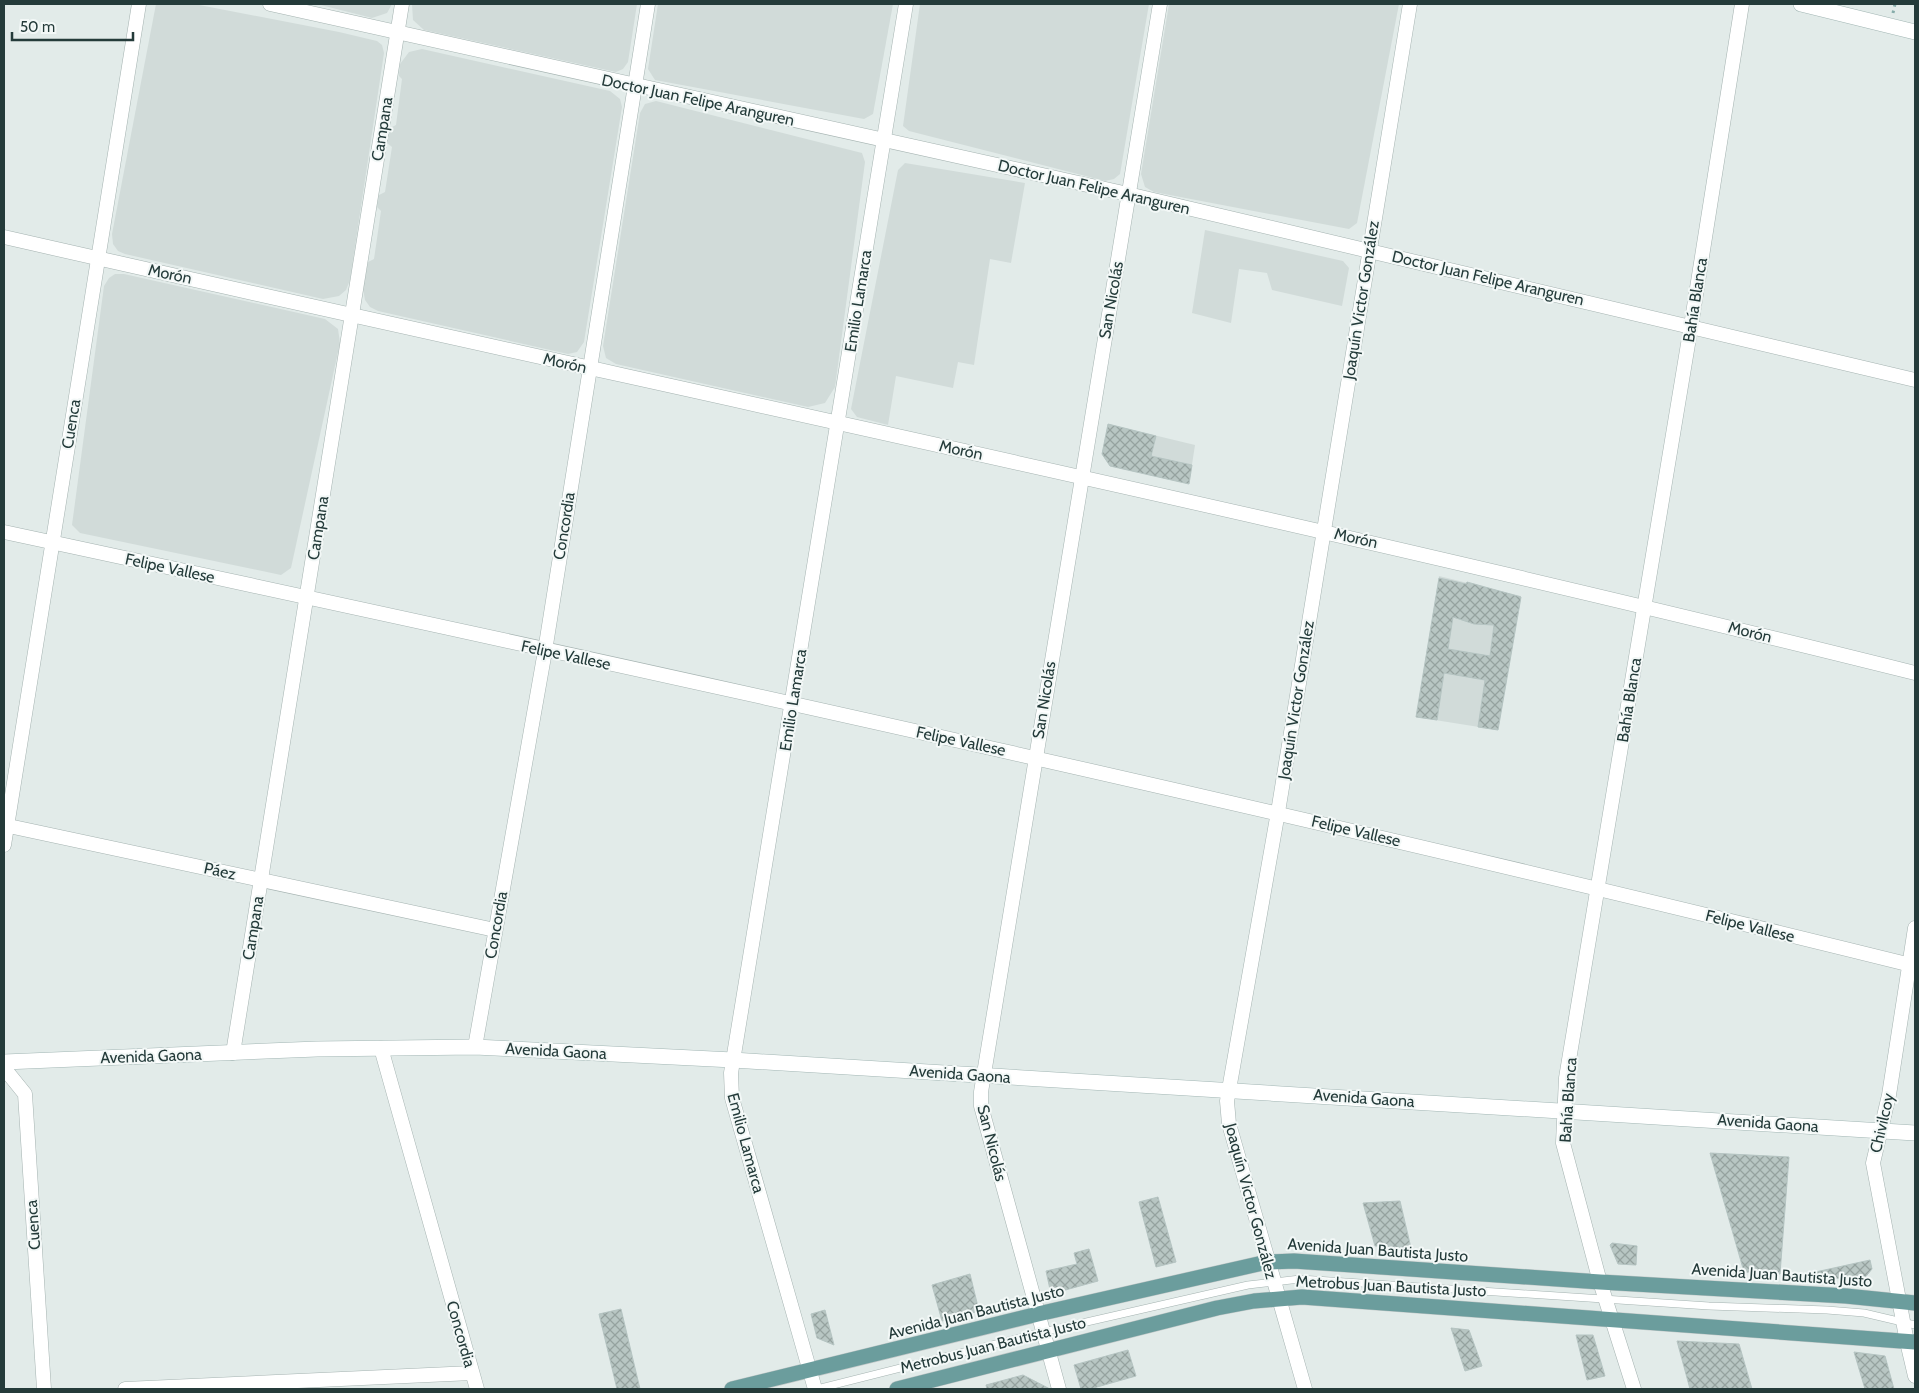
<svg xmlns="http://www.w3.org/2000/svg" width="1919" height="1393" font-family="Cabin,sans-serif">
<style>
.built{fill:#d1dbd9}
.building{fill:url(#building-cross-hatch);stroke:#b5c4c2;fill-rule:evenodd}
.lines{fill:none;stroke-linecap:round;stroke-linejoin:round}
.lane-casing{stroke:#a5b3b1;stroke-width:8}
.street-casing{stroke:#a5b3b1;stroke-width:15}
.secondary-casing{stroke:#a2b6b4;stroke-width:16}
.primary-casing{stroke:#c2c8c8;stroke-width:16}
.path{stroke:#86acaa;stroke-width:3;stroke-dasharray:2.5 4;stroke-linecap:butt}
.lane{stroke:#fff;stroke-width:7}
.street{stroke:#fff;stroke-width:14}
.secondary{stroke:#fff;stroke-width:15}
.primary{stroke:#6b9d9d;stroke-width:15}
.labels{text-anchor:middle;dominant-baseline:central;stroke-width:4;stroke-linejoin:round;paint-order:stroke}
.street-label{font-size:16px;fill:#243b3a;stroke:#f3f8f7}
</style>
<defs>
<pattern id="building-cross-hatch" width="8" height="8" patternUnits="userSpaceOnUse" patternTransform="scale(1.25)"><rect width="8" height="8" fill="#b8c6c3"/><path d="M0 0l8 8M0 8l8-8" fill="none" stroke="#95a29f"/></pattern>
</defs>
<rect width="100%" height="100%" fill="#e2ebe9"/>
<g class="built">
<path d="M156,4H194L339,32L377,41L382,45L384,53L350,280L346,290L339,296L323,299L125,254L118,251L113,244L112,234Z"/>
<path d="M317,4H316H392L387,13L372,18Z"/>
<path d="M412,4H637L628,62L623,69L616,72L424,30L413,20Z"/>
<path d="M658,4H893L873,114L864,119L655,80L648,69Z"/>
<path d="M920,4H1149L1120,174L1114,179L1105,181L909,131L903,126Z"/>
<path d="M1169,4H1399L1357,223L1349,229L1154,192L1145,187L1141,174Z"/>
<path d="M422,49L610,91L620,99L622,107L584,342L577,352L568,354L378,311L370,307L365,300L363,289L368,262L374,259L381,211L377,207L379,195L385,192L392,147L387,143L390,128L396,125L402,79L399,76L400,64L409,52Z"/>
<path d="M656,101L862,153L865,162L835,387L825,403L808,407L616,364L606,358L603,346L640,113L645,104Z"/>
<path d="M905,163L1025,183L1011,263L990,259L974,365L958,362L953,388L896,376L888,425L857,417L851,409L898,170Z"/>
<path d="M1205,230L1343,261L1349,268L1342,306L1272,290L1267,273L1239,269L1231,323L1192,313Z"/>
<path d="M115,274H124L325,319L338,329L340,343L291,568L281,575L80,533L72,525L104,286L109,278Z"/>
<path d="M1108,424L1195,445L1189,484L1110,466L1102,454Z"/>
<path d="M1439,576L1521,596L1498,730L1416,717Z"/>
</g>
<g class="building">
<path d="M1108,424L1156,436L1151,456L1192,465L1189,484L1110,466L1102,454Z"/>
<path d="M1439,578L1466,584L1467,582L1521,597L1498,730L1478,727L1485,680L1444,673L1437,720L1416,717ZM1453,617L1474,624L1494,625L1490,656L1448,649Z"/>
<path d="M1710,1153L1789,1157L1780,1274L1744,1272Z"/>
<path d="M1158,1197L1176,1262L1156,1267L1139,1202Z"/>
<path d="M1400,1201L1411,1248L1375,1246L1363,1203Z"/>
<path d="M1612,1243L1637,1246L1636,1265L1618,1264L1610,1245Z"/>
<path d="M1089,1249L1098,1281L1051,1294L1046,1271L1077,1264L1074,1253Z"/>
<path d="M1870,1260L1872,1269L1863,1280L1811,1277V1273Z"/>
<path d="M970,1274L979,1311L942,1321L932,1285Z"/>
<path d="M621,1309L640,1389H617L599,1314Z"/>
<path d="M825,1310L834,1345L817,1338L811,1314Z"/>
<path d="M1451,1328L1469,1330L1482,1366L1465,1371Z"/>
<path d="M1576,1335H1593L1605,1376L1587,1380Z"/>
<path d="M1677,1341L1739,1344L1752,1389H1690Z"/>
<path d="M1128,1350L1136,1376L1090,1389H1081L1074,1365Z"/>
<path d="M1854,1352L1885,1356L1894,1389H1865Z"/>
<path d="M1023,1375L1050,1389H987L986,1385Z"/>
</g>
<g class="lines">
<defs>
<path id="lane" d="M817,1389L1043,1332L1248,1285L1300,1279L1709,1306L1827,1310L1864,1313L1915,1325"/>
<g id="street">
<path d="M270,4L1128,194L1915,380"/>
<path d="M4,237C641,382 1281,515 1915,673"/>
<path d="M4,532C643,669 1281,809 1915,966"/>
<path d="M4,825L495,930"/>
<path d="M4,845L139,4"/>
<path d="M1915,928L1889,1095L1873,1163L1907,1342L1915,1376"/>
<path d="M475,1047L545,651L648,4"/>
<path d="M381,1048L477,1389"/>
<path d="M233,1053L402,4"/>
<path d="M4,1068L25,1094L44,1389"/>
<path d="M125,1389L472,1373"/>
<path d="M815,1389L732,1098L731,1073L906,4"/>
<path d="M1059,1389L981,1106V1092L1160,4"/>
<path d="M1305,1389L1229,1124L1227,1101L1278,812L1410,4"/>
<path d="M1634,1389L1600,1282L1563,1143L1566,1078L1691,326L1742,4"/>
</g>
<g id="secondary">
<path d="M1801,4L1915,32"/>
<path d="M4,1062L317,1049L475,1047L733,1060L1915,1133"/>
</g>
<g id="primary">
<path d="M732,1389L1038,1314L1267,1262L1294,1261L1600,1282L1846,1296L1915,1303"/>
<path d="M897,1389L1217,1308L1254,1301L1302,1297L1915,1342"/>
</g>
</defs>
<use href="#lane" class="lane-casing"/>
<use href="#street" class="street-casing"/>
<use href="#secondary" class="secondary-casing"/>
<use href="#primary" class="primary-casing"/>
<path class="path" d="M1893,13L1895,4"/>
<use href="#lane" class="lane"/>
<use href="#street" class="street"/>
<use href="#secondary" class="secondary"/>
<use href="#primary" class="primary"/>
</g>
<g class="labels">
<g class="street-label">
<text transform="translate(698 100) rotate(12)">Doctor Juan Felipe Aranguren</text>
<text transform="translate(382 129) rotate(-81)">Campana</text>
<text transform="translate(1094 187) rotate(13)">Doctor Juan Felipe Aranguren</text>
<text transform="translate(170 274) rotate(12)">Morón</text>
<text transform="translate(1488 278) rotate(13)">Doctor Juan Felipe Aranguren</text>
<text transform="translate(1111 300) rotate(-80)">San Nicolás</text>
<text transform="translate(1361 300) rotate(-81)">Joaquín Victor González</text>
<text transform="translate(1695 300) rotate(-81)">Bahía Blanca</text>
<text transform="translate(858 301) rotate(-81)">Emilio Lamarca</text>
<text transform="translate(565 363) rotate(13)">Morón</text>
<text transform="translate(71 424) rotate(-81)">Cuenca</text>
<text transform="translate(961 450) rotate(12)">Morón</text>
<text transform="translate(564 526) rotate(-81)">Concordia</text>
<text transform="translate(318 528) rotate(-81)">Campana</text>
<text transform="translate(1356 538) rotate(13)">Morón</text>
<text transform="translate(170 568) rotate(12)">Felipe Vallese</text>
<text transform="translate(1750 632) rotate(14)">Morón</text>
<text transform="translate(566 655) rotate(12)">Felipe Vallese</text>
<text transform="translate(793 700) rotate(-81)">Emilio Lamarca</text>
<text transform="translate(1044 700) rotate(-81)">San Nicolás</text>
<text transform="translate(1296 700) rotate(-81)">Joaquín Victor González</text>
<text transform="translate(1629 700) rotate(-81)">Bahía Blanca</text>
<text transform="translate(961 741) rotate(12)">Felipe Vallese</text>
<text transform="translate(1356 831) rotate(13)">Felipe Vallese</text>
<text transform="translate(220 871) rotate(12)">Páez</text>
<text transform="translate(496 925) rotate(-80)">Concordia</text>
<text transform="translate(1750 926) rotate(14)">Felipe Vallese</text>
<text transform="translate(253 928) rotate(-81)">Campana</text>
<text transform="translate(556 1051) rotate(3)">Avenida Gaona</text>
<text transform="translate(151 1056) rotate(-2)">Avenida Gaona</text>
<text transform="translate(960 1074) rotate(4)">Avenida Gaona</text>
<text transform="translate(1364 1098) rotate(4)">Avenida Gaona</text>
<text transform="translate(1568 1100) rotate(-86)">Bahía Blanca</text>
<text transform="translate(1768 1123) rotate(4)">Avenida Gaona</text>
<text transform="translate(1882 1123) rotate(-77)">Chivilcoy</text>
<text transform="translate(746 1143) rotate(75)">Emilio Lamarca</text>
<text transform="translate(992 1143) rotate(76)">San Nicolás</text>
<text transform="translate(1251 1201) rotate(75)">Joaquín Victor González</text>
<text transform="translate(33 1225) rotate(-94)">Cuenca</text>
<text transform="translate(1378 1250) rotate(4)">Avenida Juan Bautista Justo</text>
<text transform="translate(1782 1275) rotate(4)">Avenida Juan Bautista Justo</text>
<text transform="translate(1391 1286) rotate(3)">Metrobus Juan Bautista Justo</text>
<text transform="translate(976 1312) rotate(-14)">Avenida Juan Bautista Justo</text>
<text transform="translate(461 1334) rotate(74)">Concordia</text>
<text transform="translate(993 1345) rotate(-14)">Metrobus Juan Bautista Justo</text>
</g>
</g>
<rect width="1919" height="1393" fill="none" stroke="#243b3a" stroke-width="10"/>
<path d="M12 32v8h121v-8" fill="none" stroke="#243b3a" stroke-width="2.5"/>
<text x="20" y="32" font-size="15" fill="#243b3a" stroke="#f3f8f7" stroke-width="4" paint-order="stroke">50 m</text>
</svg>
